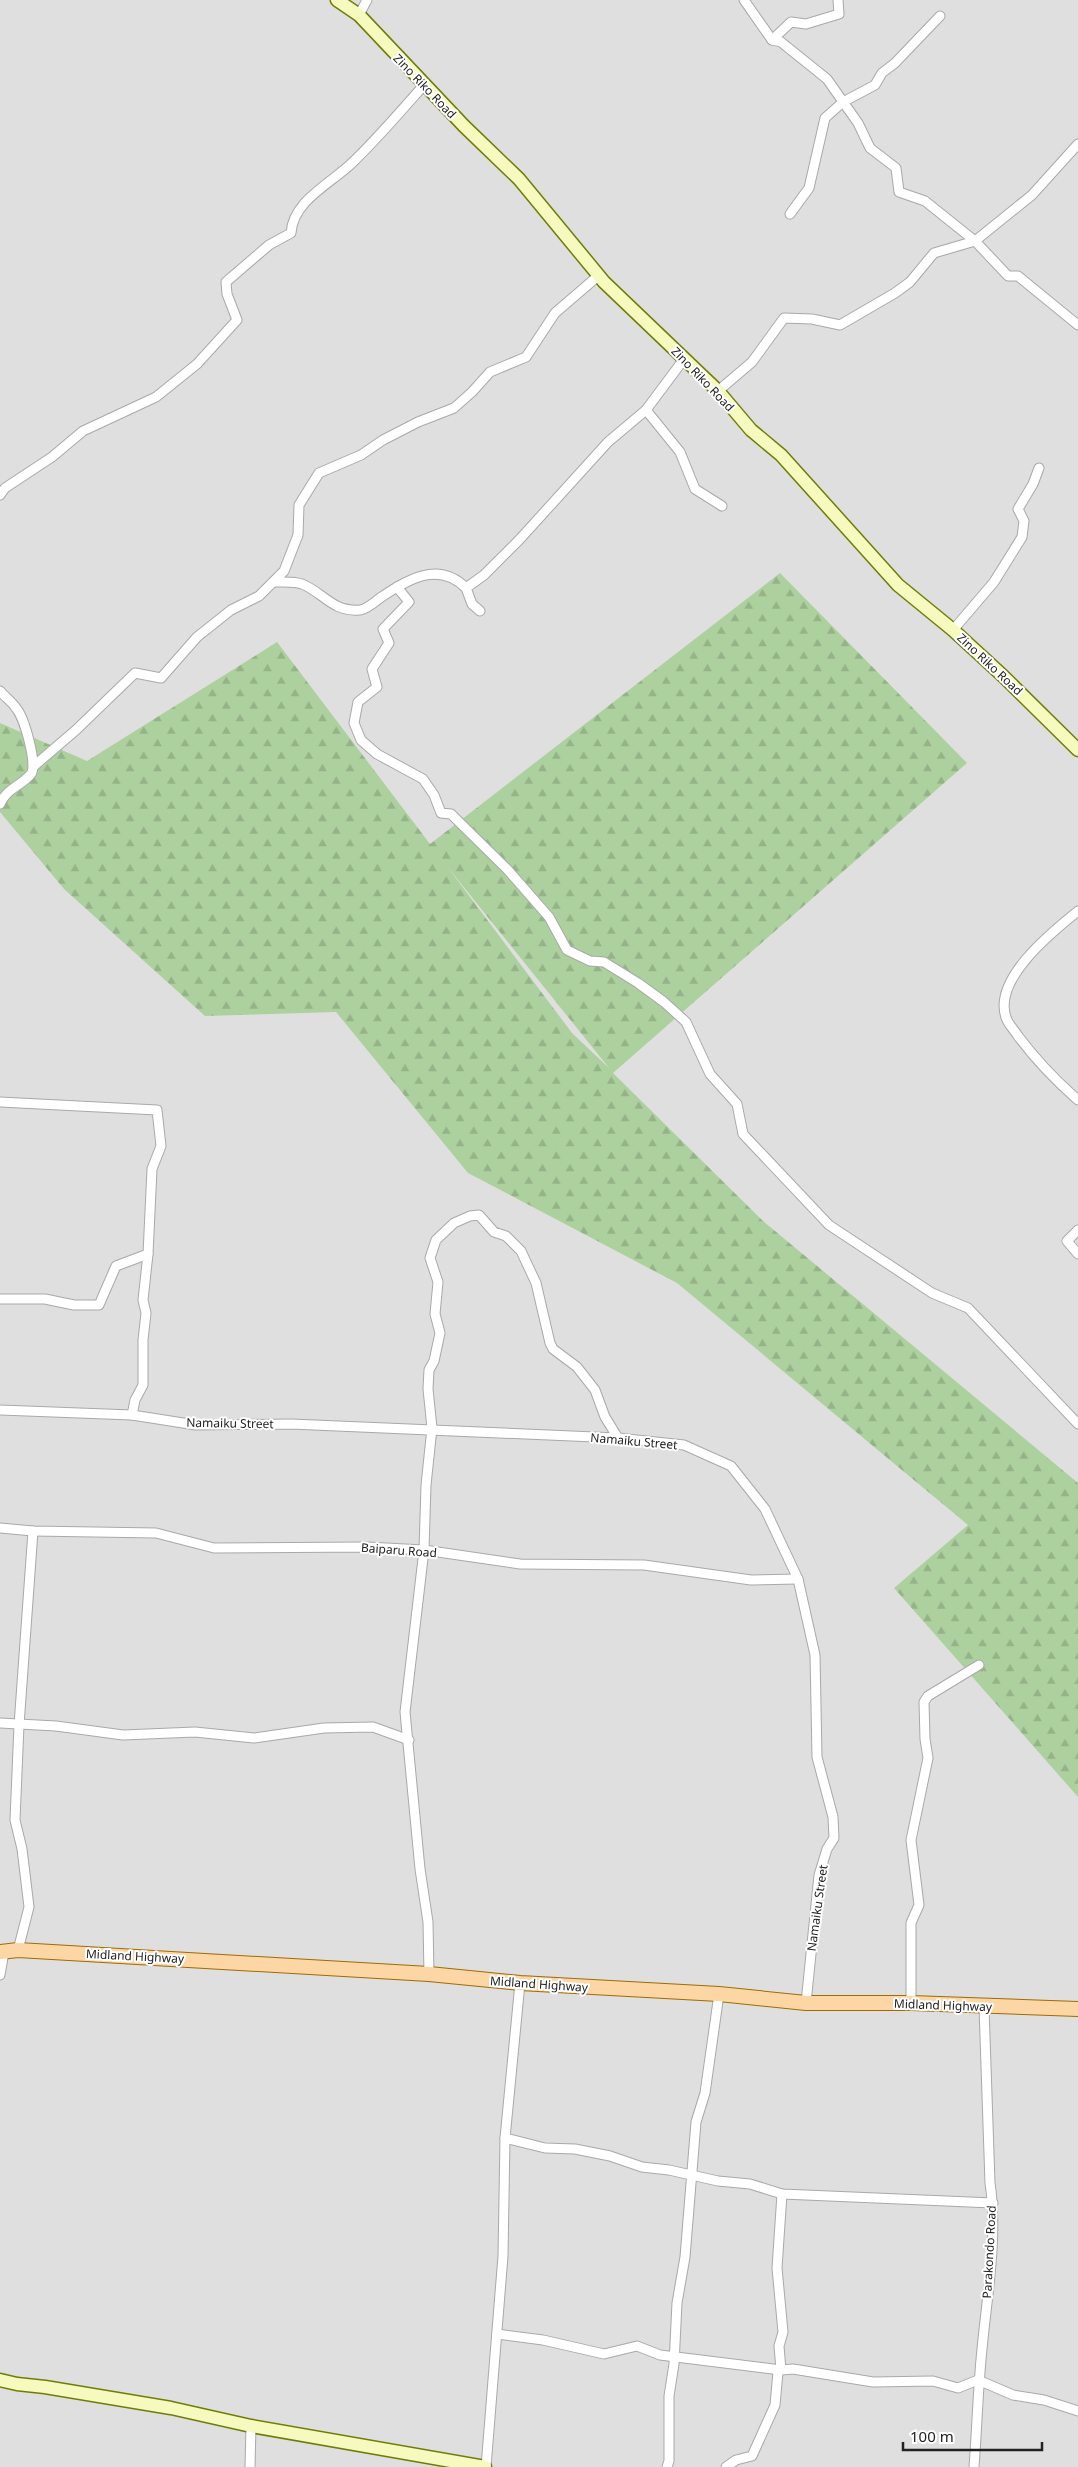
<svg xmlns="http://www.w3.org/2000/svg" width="1078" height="2467" font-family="'Noto Sans',sans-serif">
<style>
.residential{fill:#e0dfdf}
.forest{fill:url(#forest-firs);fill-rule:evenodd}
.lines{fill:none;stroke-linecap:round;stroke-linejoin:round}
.street-casing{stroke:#a9a9a9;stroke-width:11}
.secondary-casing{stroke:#707d05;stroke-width:15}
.primary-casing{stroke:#a06b00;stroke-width:16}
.street{stroke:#fff;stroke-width:9}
.secondary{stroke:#f7fabf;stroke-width:12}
.primary{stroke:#fcd6a4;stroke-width:14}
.labels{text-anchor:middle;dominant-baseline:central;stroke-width:4;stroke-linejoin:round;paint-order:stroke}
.street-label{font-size:12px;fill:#222;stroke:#fff}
</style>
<defs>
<pattern id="forest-firs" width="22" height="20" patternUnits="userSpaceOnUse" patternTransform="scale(1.25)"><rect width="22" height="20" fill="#add19e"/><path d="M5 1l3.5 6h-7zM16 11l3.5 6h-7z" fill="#95b388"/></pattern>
</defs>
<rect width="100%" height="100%" fill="#f2efe9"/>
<rect class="residential" x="0" y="0" width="1078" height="2467"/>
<path class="forest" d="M780,573L967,763L613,1073L763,1221L1078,1483V1797L894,1588L968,1525L677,1283L468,1173L336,1012L205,1016L64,889L0,812V723L87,761L277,642L430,844ZM446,865L609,1068L572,1033Z"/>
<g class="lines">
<defs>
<g id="street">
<path d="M744,0L772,40L781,42L827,79L858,123L870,148L896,168L899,192L925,201L975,241L1008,276H1018L1078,325"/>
<path d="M359,15L367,0"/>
<path d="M772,40L791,22L806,24L839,14L838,0"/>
<path d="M790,214L809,188L825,118L843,102L875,85L882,73L895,63L940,16"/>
<path d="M718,391L752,362L784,318L812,319L840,325L895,293L910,282L934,253L975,241L1032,195L1078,144"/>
<path d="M646,410L680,452L695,489L722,506"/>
<path d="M0,495L5,488L52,457L83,431L156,397L197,364L237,320L227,294L226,282L269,245L291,233C293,200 332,183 353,162C378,138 401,111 424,85"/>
<path d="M275,582C283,582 294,581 302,584C324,593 332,612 360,610C367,609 375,602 380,598C407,580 438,560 466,588"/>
<path d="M397,587L409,602L383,629L389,643L372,669L377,687L358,702L354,723L361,740L377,754L423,779L434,795L441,813L451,814L507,869L549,917L567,950L590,961L604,962L638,983L664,1002L686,1022L710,1074L737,1104L743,1134L829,1225L932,1293L968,1308L1078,1424"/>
<path d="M480,611L472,604L466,588L484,575L520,539L608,442L646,410L684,359"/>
<path d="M953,630L994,582L1022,537L1024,521L1018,509L1033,484L1039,468"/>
<path d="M0,691C5,697 12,702 16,708C24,717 38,765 31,774C21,786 6,789 0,804"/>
<path d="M34,766L76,730L135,673L161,678L197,637L231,610L259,596L284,571L298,535L299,505L319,473L361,455L383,440L418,422L454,408L472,392L490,372L526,357L555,313L598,276"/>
<path d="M1078,911C1052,932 990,981 1007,1020C1010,1026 1015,1031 1018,1036C1036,1060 1055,1080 1078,1100"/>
<path d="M0,1102L157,1110L161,1146L152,1169L148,1254L116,1266L99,1305H74L45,1299H0"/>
<path d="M1078,1230L1067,1241L1078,1254"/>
<path d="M0,1410L132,1415L196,1425L291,1424L618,1438L684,1445L731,1466L765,1509L798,1579L815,1655L817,1757L833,1817L834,1838L827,1849L819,1875L806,2003"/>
<path d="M132,1415L135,1400L143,1385V1340L146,1313L143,1300L148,1254"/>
<path d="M0,1528L33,1531L156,1533L214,1548L367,1547L424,1550L520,1564L644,1565L751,1580L798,1579"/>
<path d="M0,1723L56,1726L123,1735L195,1732L254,1738L324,1728L373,1727L409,1740"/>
<path d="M18,1950L29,1907L22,1849L15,1820L19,1725L33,1531"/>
<path d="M429,1974L428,1922L420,1869L405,1712L424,1550L426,1485L432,1428L428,1389L429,1370L434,1361L440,1333L435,1314L438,1282L430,1258L436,1240L454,1223L470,1216L479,1215L494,1232L506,1236L521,1251L536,1283L550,1343L553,1349L577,1367L595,1390L605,1417L618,1438"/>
<path d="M0,1975L4,1952"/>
<path d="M911,2003V1923L919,1905L911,1840L928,1758L925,1739L924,1702L928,1696L979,1665"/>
<path d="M505,2138L545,2148L575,2149L610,2156L642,2167L669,2170L718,2181L750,2184L782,2194L993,2203"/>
<path d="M497,2334L543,2340L604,2354L637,2346L660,2355L781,2370L779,2346L783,2332L777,2268L782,2194"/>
<path d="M250,2467L251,2426"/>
<path d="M486,2467L503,2256L505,2138L520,1983"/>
<path d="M667,2467L669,2461V2396L674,2364L677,2303L685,2257L696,2122L705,2093L719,1994"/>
<path d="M726,2467L736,2460L752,2456L775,2405L778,2372L781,2370L793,2369L873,2382L933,2381L958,2388L978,2380L1013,2395L1044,2400L1078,2411"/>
<path d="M974,2467C977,2428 978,2388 982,2349C987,2295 998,2237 990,2183L984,2007"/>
</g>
<g id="secondary">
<path d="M337,0L359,15L464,126L519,179L604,282L718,391L751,430L781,455L898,585L953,630L1003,676L1078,750"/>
<path d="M0,2380L17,2384L45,2387L171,2408L251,2426L485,2467"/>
</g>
<path id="primary" d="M0,1952L18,1950L429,1974L520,1983L719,1994L806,2003H911L1078,2009"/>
</defs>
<use href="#street" class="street-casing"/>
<use href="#secondary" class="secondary-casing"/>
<use href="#primary" class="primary-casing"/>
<use href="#street" class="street"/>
<use href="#secondary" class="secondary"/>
<use href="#primary" class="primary"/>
</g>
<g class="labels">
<g class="street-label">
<text transform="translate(425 86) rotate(46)">Zino Riko Road</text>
<text transform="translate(703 379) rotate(46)">Zino Riko Road</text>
<text transform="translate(990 664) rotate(43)">Zino Riko Road</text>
<text transform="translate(230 1423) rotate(1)">Namaiku Street</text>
<text transform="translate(634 1441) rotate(5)">Namaiku Street</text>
<text transform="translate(399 1550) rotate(4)">Baiparu Road</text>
<text transform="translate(817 1908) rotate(-82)">Namaiku Street</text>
<text transform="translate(135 1956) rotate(3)">Midland Highway</text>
<text transform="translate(539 1984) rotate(4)">Midland Highway</text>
<text transform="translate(943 2005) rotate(2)">Midland Highway</text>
<text transform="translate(989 2252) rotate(-87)">Parakondo Road</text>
</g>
</g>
<path d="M903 2442v8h139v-8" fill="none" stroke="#222222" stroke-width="2.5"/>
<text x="910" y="2442" font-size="15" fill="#222222" stroke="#ffffff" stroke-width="4" paint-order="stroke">100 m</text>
</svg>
